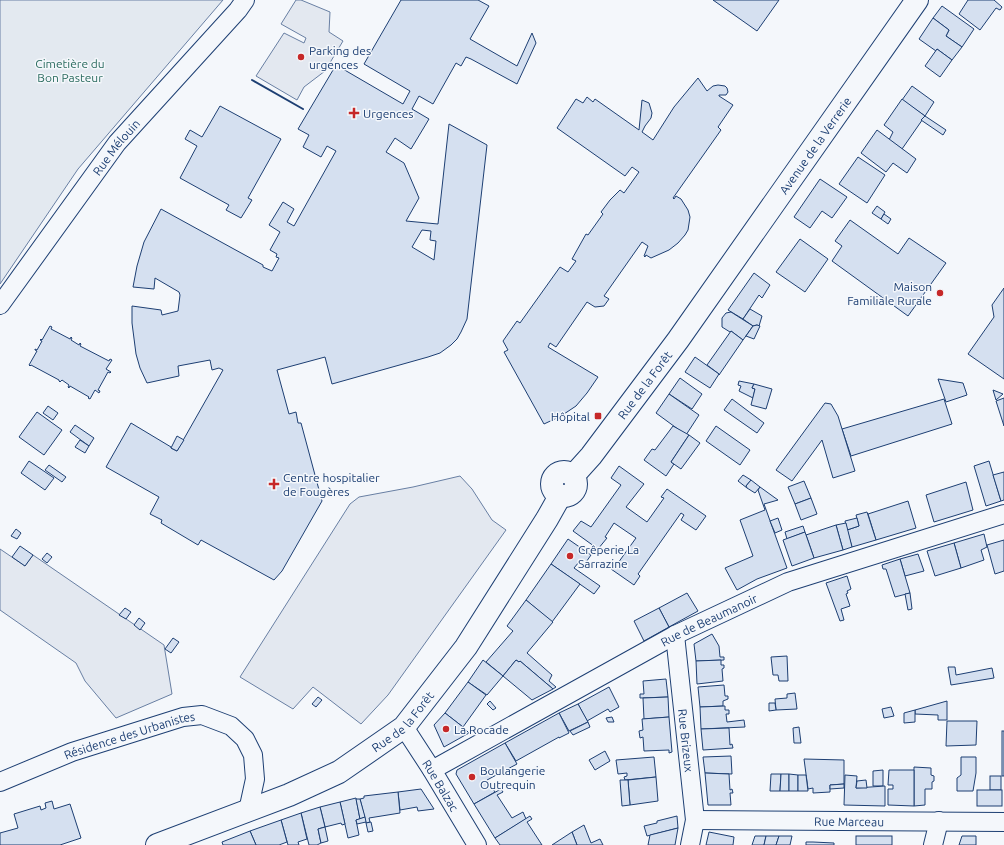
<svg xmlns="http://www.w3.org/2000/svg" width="1004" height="845" font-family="Ubuntu,sans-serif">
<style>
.green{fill:#e3e9f0;stroke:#687fa3}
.parking{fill:#e3e8f0;stroke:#687fa3}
.building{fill:#d5e0f0;stroke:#1d3f73;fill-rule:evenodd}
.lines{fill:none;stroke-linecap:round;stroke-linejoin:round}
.minor-casing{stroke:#1d3f73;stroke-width:20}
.secondary-casing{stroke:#1d3f73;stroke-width:24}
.minor{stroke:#f4f7fb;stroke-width:18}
.secondary{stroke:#f4f7fb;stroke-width:22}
.wall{stroke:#1d3f73;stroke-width:2}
.poi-dot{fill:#c62828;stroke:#f4f7fb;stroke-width:1.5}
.labels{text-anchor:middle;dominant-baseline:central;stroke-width:3;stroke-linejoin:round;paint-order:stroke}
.poi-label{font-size:12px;fill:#1d3f73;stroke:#f4f7fb;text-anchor:start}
.park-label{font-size:12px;fill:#2c6c60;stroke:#f4f7fb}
.street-label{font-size:12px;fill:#1d3f73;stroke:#f4f7fb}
</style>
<rect width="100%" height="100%" fill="#f4f7fb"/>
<path class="green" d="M0,0H223L78,169L0,284Z"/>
<g class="parking">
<path d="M296,0H301L330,12L329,32L343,41L325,71L304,87L297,100L256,76L284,33L304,43L306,38L281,24Z"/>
<path d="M460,476L472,489L492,520L506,530L388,695L361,724L313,687L293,709L240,677L350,504L359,497L413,487Z"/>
<path d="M0,549L25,566L33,555L164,645L172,694L116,718L85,681L76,663L0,610Z"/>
</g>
<g class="building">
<path d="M401,0H478L489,6L470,39L517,66L532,33L536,43L517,84L471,59L466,57L461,66L456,63L433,104L419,96L412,109L429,119L411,149L395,138L386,152L404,163L419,198L406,221L438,224L449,124L487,145L467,319L461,332L457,339L451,345L440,353L428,357L332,384L325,357L277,370L289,414L296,412L298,423H301L322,501L282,571L274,580L201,540L198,545L161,523L162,520L150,514L159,497L106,467L131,423L171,447V448L177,451L223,370L219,368L212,370L210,360L178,366L179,376L147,383L140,368L136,354L132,323V306L161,310L162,315L178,311L180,295L179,292L155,278L154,289L133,287L137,266L144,242L161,209L263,265V267L272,271L279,258L276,257L277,254L270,250L280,232L269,225L283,202L294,209L287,222L294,226L336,151L327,146L321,157L303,147L309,135L298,129L336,65L403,104L410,91L364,64ZM422,230L431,231L430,240L436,241L434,260L412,247Z"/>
<path d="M713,0H779L757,31Z"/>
<path d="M968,0H994L1002,7L1000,10L996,8L980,30L959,14Z"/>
<path d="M942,6L974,29L962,47L946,36L949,30L933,18Z"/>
<path d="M933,18L949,30L946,36L962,47L952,60L937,49L936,51L919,39Z"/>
<path d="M937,49L952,60L940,77L925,66Z"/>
<path d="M698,78L707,91L713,86L718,85L725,86L727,88L728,92L726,95H719V96L733,105L718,127L721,130L673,198L674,199L676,196L681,199L688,210L690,217L688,230L685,235L678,243L669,250L651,258L646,255L645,257L644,256L648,246L642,242L604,296L609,299L604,306L595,307L587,302L556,347L550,343L548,347L598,377L587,393L576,406L561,416L544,424L504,352L508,350L503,341L517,321L520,323L560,267L568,272L576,261L572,259L586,234L588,235L603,214L601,212L610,200L620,190L624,193L639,172L632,167L625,176L557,128L576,99L583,103L587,97L593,102L595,99L639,130L642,100L649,103L652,113L651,118L645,126L642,132L653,140L674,107Z"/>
<path d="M912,86L934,102L925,116L902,100Z"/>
<path d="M902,99L925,116L902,149L889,140L893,132L884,125Z"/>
<path d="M220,106L281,139L248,198L252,200L241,218L226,210L229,205L180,178L197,146L185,139L190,130L202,137Z"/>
<path d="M925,116L946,130L943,135L921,120Z"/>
<path d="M877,130L916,159L907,173L893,163L886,172L861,153Z"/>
<path d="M858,157L885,175L867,203L839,184Z"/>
<path d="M820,179L847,197L832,218L822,211L810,228L794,217Z"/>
<path d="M877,206L885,212L881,219L872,213Z"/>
<path d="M884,214L891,219L888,224L881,219Z"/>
<path d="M850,220L898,254L909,238L946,263L908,316L832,261L842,246L835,241Z"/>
<path d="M800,239L828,259L805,292L776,272Z"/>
<path d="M754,273L770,285L762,298L759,295L743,319L728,310Z"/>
<path d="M1004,288V379L968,354L994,317L992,305Z"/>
<path d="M750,309L762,316L759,326L757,325L753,326L743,319Z"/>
<path d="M731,312L753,326L743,340L731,331L730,332L722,327V318L726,313Z"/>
<path d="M757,325L760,326L754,339L746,336L753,326Z"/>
<path d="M50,326L52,327L51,329L70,339L71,337L72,338L71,340L79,345L80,343L81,344L80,346L109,361L110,359L112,360L106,369L111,372L110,373L108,372L98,390L100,391L99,393L95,390L90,399L88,398L89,397L70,386L69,388L68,387L69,385L62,380L60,382L59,381V380L31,365L30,366L29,365L37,351L35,350V349L37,350L42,341L40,340L41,339L42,340Z"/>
<path d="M731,331L743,340L719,375V374L707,365Z"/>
<path d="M695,357L719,374L710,388L685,372Z"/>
<path d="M680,378L702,394L692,409L669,394Z"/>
<path d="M938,379L963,383L967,395L946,402Z"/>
<path d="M739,381L754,384L752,388L755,389L753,398L739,391L741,386L738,385Z"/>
<path d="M754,384L772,389L766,409L751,405L755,389L752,388Z"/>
<path d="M993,390L1003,394L996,400Z"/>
<path d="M669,394L699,415L686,435L656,413Z"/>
<path d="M1004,398V426L996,401Z"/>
<path d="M732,399L764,423L757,433L724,410Z"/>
<path d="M944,399L952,424L851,456L842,429Z"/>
<path d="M825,403L831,404L838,416L855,471L833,478L822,440L792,481L776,470Z"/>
<path d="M48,406L58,413L53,420L43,413Z"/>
<path d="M37,412L62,430L44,455L19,437Z"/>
<path d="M75,425L94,438L89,446L70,432Z"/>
<path d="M673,426L689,435L671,462L674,464L666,476L644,460L652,449L655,450Z"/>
<path d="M716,426L750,450L740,465L706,441Z"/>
<path d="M689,435L700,443L681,469L671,462Z"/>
<path d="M177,436L184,440L177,451L171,448Z"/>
<path d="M80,440L89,446L85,453L75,447Z"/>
<path d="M29,461L54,478L45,490L21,473Z"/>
<path d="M989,461L1001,501L986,506L974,466Z"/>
<path d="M49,465L66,477L62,482L45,470Z"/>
<path d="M619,466L644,484L626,507L647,522L664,498L661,497L667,489L706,516L696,530L681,520L684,515L681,513L638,574L640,576L634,585L611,569L616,561L618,563L636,538L614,523L605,537L607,538L598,549L573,531L581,521L591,527L621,485L611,478Z"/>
<path d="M1004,472V500L1001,501L993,475Z"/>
<path d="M743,475L751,480L746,486L747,488L738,481Z"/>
<path d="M751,480L760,487L755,493L747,488L746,486Z"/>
<path d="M804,481L811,498L795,504L788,487Z"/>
<path d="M966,482L973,510L934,522L926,495Z"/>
<path d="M760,487L778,500L764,504L787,568L757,579L737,590L725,568L753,556L740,520L765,510L758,490Z"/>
<path d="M811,498L817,514L801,520L795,504Z"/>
<path d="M908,501L916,528L876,540L868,514Z"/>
<path d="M867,512L876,540L852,547L847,530L859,526L856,515Z"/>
<path d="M778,518L782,530L775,533L770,521Z"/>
<path d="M857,518L859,526L847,530L845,521Z"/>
<path d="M846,523L852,547L843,550L836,525Z"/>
<path d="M836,525L843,550L814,558L806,535Z"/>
<path d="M803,526L805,532L787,539L785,532Z"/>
<path d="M16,529L21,533L17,539L11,536Z"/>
<path d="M805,532L814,558L792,566L783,540Z"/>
<path d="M984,534L987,547L981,550L984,560L961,568L954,543Z"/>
<path d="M568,539L591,555L584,565L579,562L574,568L600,586L594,594L551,564Z"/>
<path d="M1004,540V571L995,574L987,545Z"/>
<path d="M954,543L961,568L935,576L927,551Z"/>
<path d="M20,546L33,555L25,566L12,557Z"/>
<path d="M47,553L52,557L47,563L42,559Z"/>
<path d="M918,554L924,571L905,576L900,559Z"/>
<path d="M900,559L910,593L895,597L886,569H883L882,565Z"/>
<path d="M551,564L580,584L552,622L526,600Z"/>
<path d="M847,576L851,589L847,591L848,593L846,594L850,606L841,609L844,620L840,621L826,583Z"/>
<path d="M687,593L698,611L669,627L659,608Z"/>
<path d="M910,593L912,609L908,610L905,594Z"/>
<path d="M526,600L553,622L527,653L552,675L549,681L556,687L553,689L520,661L519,662L516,660L503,676L486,662L513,631L507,626Z"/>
<path d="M125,608L131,612L126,619L119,615Z"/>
<path d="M659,608L669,627L644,641L634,621Z"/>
<path d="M139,618L145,623L140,630L134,625Z"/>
<path d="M712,634L719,646L720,657H724V660L696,661L694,644Z"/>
<path d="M173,638L179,642L171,653L165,649Z"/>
<path d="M787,656L788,681H779L778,675H773L771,657Z"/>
<path d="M483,660L503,676L487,695L468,682Z"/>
<path d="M516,660L519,662L520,661L553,689L532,700L503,676Z"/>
<path d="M721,660V665H724V668L722,669L723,681L697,684L696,661Z"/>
<path d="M948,667H955L956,675L992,668L994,678L951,685Z"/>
<path d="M666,679L668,697L640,698V694H644L643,681Z"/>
<path d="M468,682L486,695L463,727L445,713Z"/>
<path d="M724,685L725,696H728V699L723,701V706L700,707L698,687Z"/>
<path d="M609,687L619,707L610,712L608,709L587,721L578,704Z"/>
<path d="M795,693L797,709L776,710L775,699L787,698V694Z"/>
<path d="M318,697L322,700L316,707L312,704Z"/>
<path d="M668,697L669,717L644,719L643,698Z"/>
<path d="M490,701L496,708L493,710L487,704Z"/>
<path d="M947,701V720H938V715L915,714V710Z"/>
<path d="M769,703H775L776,710L769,711Z"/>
<path d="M578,704L588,722L569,731L559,713Z"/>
<path d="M725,706V710H729V714H726L727,722L744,720L745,727L701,729L700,707Z"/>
<path d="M891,707L894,716L884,718L882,709Z"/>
<path d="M915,710V722L904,723V713Z"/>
<path d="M445,713L463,727L469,733L444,747L434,725Z"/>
<path d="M559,713L569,733L559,738V737L516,761L505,743Z"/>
<path d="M612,717L614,722H608L606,718Z"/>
<path d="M669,717L672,752L669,753V750L644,751L643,737L640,738L639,731L643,730L642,719Z"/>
<path d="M947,721H977L976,745L946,746Z"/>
<path d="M588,722L590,727L573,735L570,731Z"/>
<path d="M799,727L801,743H794L793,728Z"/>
<path d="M729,728L730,745L732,744L733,748L703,750L701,729Z"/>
<rect x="1002" y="731" width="2" height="45"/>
<path d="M505,743L517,764L487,780L495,792L474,804L456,774L457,770Z"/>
<path d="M605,751L610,761L595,770L589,760Z"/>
<path d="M731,756L732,774L705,773L703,757Z"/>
<path d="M654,757L656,777L625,780L624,777L627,776V773L618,774L616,760Z"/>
<path d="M961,757H976V773L973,791H957V778L961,775Z"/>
<path d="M804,759L844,760V784L830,785V792L813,793V788L808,789Z"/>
<path d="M914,767L931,768V775L934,776V781L932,782V789H925V805L914,806Z"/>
<path d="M883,770V786H873V771Z"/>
<path d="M889,770H914V806L888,805V789H893V785H888Z"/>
<path d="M705,773L729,774L730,790L732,789L733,793H730L731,805H708Z"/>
<path d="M771,774H781L780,791H770Z"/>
<path d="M781,774H789V791H780Z"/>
<path d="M789,774L798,775V791H789Z"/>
<path d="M798,775H806L808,791H798Z"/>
<path d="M845,775L857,776L856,788L885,786V806L844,805Z"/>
<rect x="990" y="776" width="11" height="14"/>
<path d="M656,777L658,801L630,805L628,780Z"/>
<path d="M620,780H628L630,805L622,806Z"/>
<path d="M866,780L867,788H856L857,781Z"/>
<path d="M844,784V788L830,789V785Z"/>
<path d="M421,789L434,809L418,811L417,807L400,810L398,792Z"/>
<path d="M501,789L503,792L497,795L512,818L523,812L526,819L495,838L474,804Z"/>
<rect x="977" y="790" width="25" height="16"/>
<path d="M398,792L400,813L369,818L370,822L366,823L360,799L364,798V796Z"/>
<path d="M356,798L360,819L356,820L359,835L348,838L340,802Z"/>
<path d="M356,799H360L365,817L360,819Z"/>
<path d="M52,801L54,809L70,804L81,838L60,845H0V833L18,828L14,814L40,806L41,810L46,808L45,803Z"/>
<path d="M340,802L345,824L342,825L341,823L325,827L320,807Z"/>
<path d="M320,807L325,827L318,829L321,843L317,845H309L301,813Z"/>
<path d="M301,813L307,839L298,842L299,845H288L281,820Z"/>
<path d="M530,816L532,819L527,822L542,845H500L495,838Z"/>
<path d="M677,816L678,828L647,836L644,826L657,823V821Z"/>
<path d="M365,817L366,822L357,824L356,820Z"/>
<path d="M281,820L287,842L279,845H256L250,831Z"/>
<path d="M371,822L373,831L368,832L366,823Z"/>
<path d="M584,825L591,843L600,839L603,845H577L572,832Z"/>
<path d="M325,827L328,841L321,843L318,829Z"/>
<path d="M678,828L675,845H648L650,835Z"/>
<path d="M250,831L256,845H223L222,842Z"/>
<path d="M572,832L577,845H552Z"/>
<path d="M709,832L734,837L733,845H706Z"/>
<path d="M755,836H766L764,845H752Z"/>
<path d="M766,836H779L776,845H764Z"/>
<path d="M779,836H792L790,845H776Z"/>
<rect x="856" y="836" width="36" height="9"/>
<path d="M962,836H976V845H959Z"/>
<path d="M806,842H813L834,843V845H806Z"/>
</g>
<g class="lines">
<defs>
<g id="minor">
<path id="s1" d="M0,305L117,143L238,10L245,0"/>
<path id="s2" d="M675,635L695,820L690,845"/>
<path id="s3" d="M404,727L432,770L477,845"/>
<path id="s4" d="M432,770L675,635L788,582L1004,514"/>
<path id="s5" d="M0,782L72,752L183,717L202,715L231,726L245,739L253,755L255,779L248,811"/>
<path id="s6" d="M695,820L1004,822"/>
<path d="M933,845L939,821"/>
</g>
<g id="secondary">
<circle cx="564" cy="484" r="12"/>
<path id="s7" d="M573,476L591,456L678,340L917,0"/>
<path id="s8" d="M157,845L289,795L339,772L404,727L466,647L547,519L560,496"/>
</g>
</defs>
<use href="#minor" class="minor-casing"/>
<use href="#secondary" class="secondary-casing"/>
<use href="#minor" class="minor"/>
<use href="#secondary" class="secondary"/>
<path class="wall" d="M252,80L303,109"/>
</g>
<g class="poi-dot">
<circle cx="301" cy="57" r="4"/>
<path d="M352 107h4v4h4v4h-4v4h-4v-4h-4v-4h4z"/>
<circle cx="940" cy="293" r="4"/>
<rect x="594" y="412" width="8" height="8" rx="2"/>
<path d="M272 478h4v4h4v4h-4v4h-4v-4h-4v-4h4z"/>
<circle cx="570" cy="556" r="4"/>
<circle cx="446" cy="729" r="4"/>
<circle cx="472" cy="777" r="4"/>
</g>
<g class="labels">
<g class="poi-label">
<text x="309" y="50">Parking des<tspan x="309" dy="14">urgences</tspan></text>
<text x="363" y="113">Urgences</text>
<text x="932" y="286" text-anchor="end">Maison<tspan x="932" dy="14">Familiale Rurale</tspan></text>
<text x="590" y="416" text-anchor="end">Hôpital</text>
<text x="283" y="477">Centre hospitalier<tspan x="283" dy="14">de Fougères</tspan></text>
<text x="578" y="549">Crêperie La<tspan x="578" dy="14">Sarrazine</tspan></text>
<text x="454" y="729">La Rocade</text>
<text x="480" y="770">Boulangerie<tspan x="480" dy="14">Outrequin</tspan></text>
</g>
<g class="park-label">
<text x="70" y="63">Cimetière du<tspan x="70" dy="14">Bon Pasteur</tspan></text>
</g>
<g class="street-label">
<text stroke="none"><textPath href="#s7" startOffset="410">Avenue de la Verrerie</textPath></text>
<text stroke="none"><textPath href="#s1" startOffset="196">Rue Mélouin</textPath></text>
<text stroke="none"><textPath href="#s7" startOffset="116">Rue de la Forêt</textPath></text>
<text stroke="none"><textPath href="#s4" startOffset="315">Rue de Beaumanoir</textPath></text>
<text stroke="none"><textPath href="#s8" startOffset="278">Rue de la Forêt</textPath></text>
<text stroke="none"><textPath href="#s5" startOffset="138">Résidence des Urbanistes</textPath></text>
<text stroke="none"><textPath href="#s2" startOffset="106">Rue Brizeux</textPath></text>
<text stroke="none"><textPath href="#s3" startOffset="69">Rue Balzac</textPath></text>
<text stroke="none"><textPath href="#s6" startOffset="154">Rue Marceau</textPath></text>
</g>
</g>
</svg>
